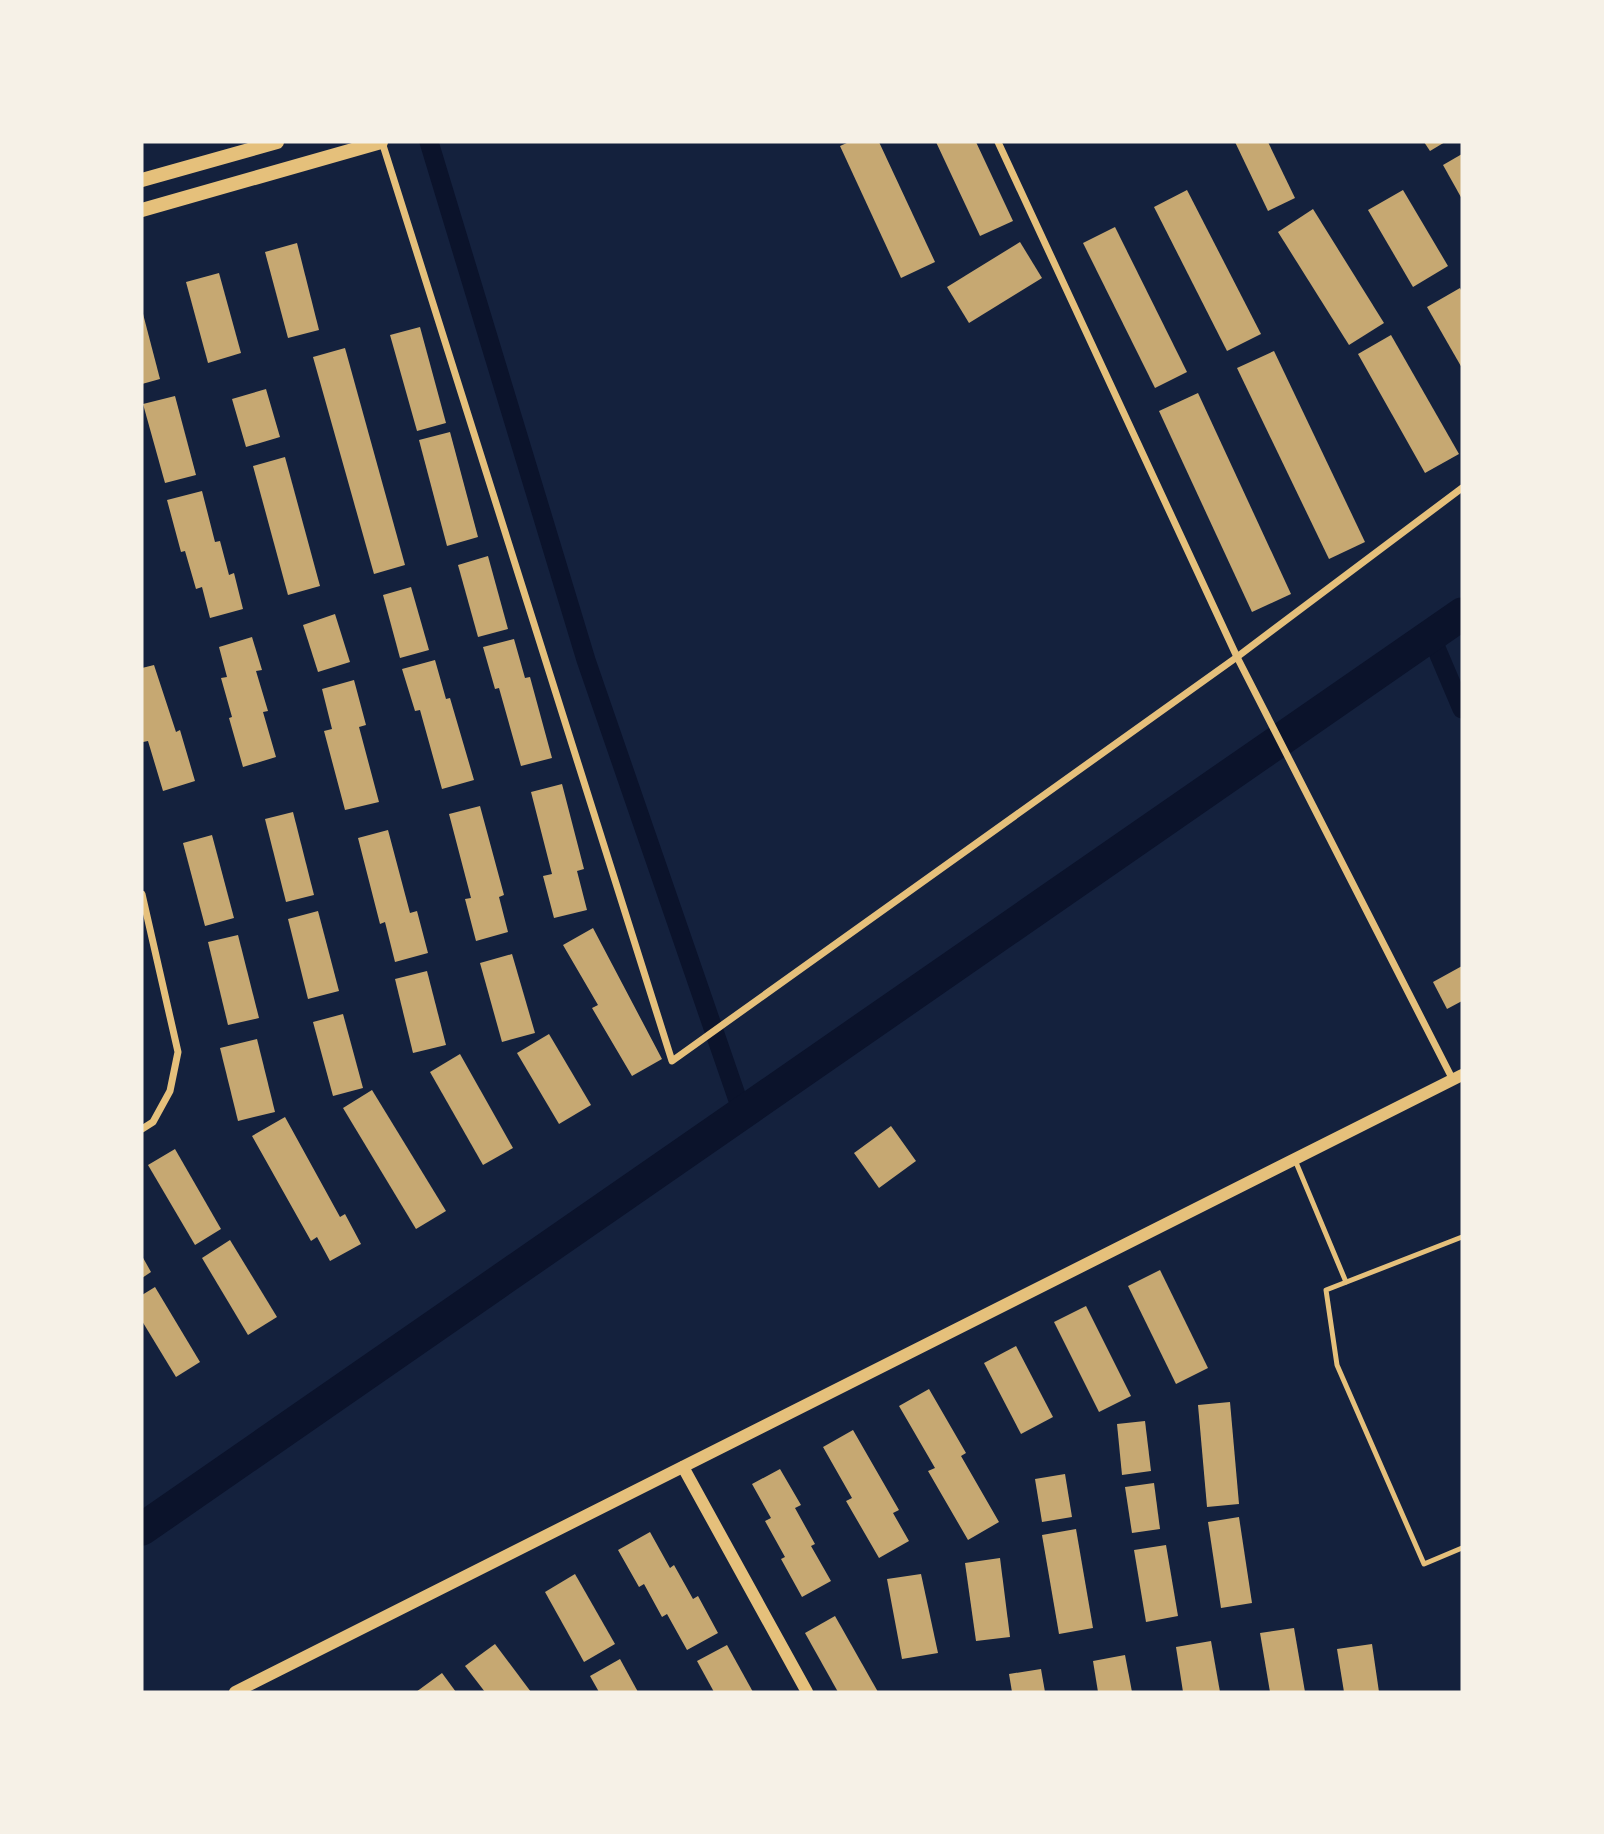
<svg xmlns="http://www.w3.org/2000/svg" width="1604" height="1834" font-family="Karla,sans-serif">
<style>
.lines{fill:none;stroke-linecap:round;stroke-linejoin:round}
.canal{stroke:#0b132b;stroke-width:19}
.river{stroke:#0b132b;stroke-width:33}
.building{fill:#c6a872}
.service{stroke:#e5c07b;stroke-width:5}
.minor{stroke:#e5c07b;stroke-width:7}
.tertiary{stroke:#e5c07b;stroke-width:12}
.secondary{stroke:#e5c07b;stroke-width:14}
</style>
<rect width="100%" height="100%" fill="#14213d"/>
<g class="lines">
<g class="canal">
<path d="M429,142L586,660L742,1112"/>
<path d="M1431,636L1462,709"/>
</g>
<path class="river" d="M142,1529L1462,614"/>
</g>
<g class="building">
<path d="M849,142H879L935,262L901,278L840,146Z"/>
<path d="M936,142H976L1013,221L980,236Z"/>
<path d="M1235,142H1268L1295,198L1268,211Z"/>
<path d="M1424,142H1445L1430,151Z"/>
<path d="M1462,154V199L1443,165Z"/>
<path d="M1187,190L1261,334L1227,351L1154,207Z"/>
<path d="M1403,190L1448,266L1413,287L1368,210Z"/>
<path d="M1313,209L1384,323L1349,345L1278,232Z"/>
<path d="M1115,227L1187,372L1155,388L1083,243Z"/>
<path d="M1020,242L1042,278L969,323L947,287Z"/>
<path d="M297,243L319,330L288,338L265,252Z"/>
<path d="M219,273L241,353L208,363L186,282Z"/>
<path d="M1460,288L1462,292V368L1427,307Z"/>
<path d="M142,310L160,379L142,384Z"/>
<path d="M420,327L446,423L417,431L390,335Z"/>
<path d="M1391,335L1459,454L1425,473L1358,354Z"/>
<path d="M345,348L405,565L374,574L313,357Z"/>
<path d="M1274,351L1365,542L1329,559L1237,368Z"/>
<path d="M266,389L280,437L246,447L232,399Z"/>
<path d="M1198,393L1291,594L1252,612L1159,411Z"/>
<path d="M175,396L196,475L165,483L143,404Z"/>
<path d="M450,432L478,537L447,546L419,440Z"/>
<path d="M285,457L320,586L288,595L253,466Z"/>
<path d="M202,491L215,542L220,541L229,575L234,573L243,609L210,618L202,587L196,589L185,551L181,552L167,500Z"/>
<path d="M488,556L508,629L478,637L458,565Z"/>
<path d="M411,587L429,650L400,658L383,595Z"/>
<path d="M335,614L350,662L318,672L303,625Z"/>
<path d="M252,637L262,670L256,671L268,711L263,712L276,757L243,767L229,718L232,717L221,678L227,677L219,647Z"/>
<path d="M514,639L525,678L530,677L552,758L521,766L499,688L495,689L483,647Z"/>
<path d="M435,660L446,699L450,698L474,780L442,789L420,710L415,711L402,669Z"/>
<path d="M154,665L176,732L180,730L195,781L163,791L148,741L143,742L142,739V668Z"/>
<path d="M354,680L366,725L359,727L379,802L345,810L324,731L332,729L322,689Z"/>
<path d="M562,784L584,869L577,871L587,910L554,918L543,876L552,874L531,792Z"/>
<path d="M480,806L504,895L499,897L508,932L476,941L465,899L471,898L449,814Z"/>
<path d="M293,812L314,895L286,902L265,819Z"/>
<path d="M388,830L410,913L417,911L428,953L395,962L385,922L380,924L358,838Z"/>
<path d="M212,835L234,918L205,926L183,843Z"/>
<path d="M318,911L339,991L308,999L288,919Z"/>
<path d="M593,928L662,1059L632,1076L592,1008L598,1005L563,945Z"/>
<path d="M238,935L259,1018L228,1025L208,942Z"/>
<path d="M512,954L535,1033L502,1042L480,963Z"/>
<path d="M1462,966V1001L1447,1009L1433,982Z"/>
<path d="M427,971L446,1045L413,1053L395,979Z"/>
<path d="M343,1014L363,1088L333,1096L313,1022Z"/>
<path d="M549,1034L591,1105L559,1124L517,1053Z"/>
<path d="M257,1039L275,1112L238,1121L220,1048Z"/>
<path d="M460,1054L513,1148L483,1165L430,1072Z"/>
<path d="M372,1090L446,1211L416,1229L343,1108Z"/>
<path d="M285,1117L340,1217L345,1214L361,1244L330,1261L317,1237L311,1241L252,1136Z"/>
<path d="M891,1126L916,1161L879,1188L854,1153Z"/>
<path d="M175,1149L221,1229L195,1245L148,1165Z"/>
<path d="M230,1240L277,1317L248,1335L202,1258Z"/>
<path d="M142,1256L151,1272L142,1278Z"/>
<path d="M1160,1270L1208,1368L1176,1384L1128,1286Z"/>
<path d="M155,1287L200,1362L176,1377L142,1321V1295Z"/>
<path d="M1086,1306L1131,1396L1099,1412L1054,1322Z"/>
<path d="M1016,1346L1053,1417L1021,1434L984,1363Z"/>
<path d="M929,1389L966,1453L961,1456L999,1522L968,1540L928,1471L935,1468L899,1406Z"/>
<path d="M1230,1402L1239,1504L1207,1507L1198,1405Z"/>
<path d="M1145,1421L1151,1471L1122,1475L1117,1424Z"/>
<path d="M853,1430L899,1510L893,1513L909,1541L879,1558L846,1501L852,1498L823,1447Z"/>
<path d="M780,1469L801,1505L795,1508L815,1544L811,1546L831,1581L802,1597L781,1559L785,1557L765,1521L771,1518L752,1484Z"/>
<path d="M1065,1474L1072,1517L1042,1522L1035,1479Z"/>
<path d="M1154,1483L1160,1529L1132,1533L1125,1487Z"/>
<path d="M1239,1517L1252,1603L1221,1608L1208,1522Z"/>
<path d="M1076,1529L1093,1628L1059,1634L1042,1535Z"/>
<path d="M650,1532L670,1568L674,1565L693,1599L698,1596L718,1633L687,1650L667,1614L662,1617L644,1584L639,1587L618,1550Z"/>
<path d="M1166,1545L1178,1616L1146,1622L1134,1550Z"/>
<path d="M1000,1558L1010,1637L976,1641L965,1563Z"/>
<path d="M575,1574L615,1644L584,1662L545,1592Z"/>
<path d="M921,1574L938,1653L902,1659L887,1579Z"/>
<path d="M835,1616L878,1692H838L805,1633Z"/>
<path d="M1294,1628L1305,1692H1270L1260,1633Z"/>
<path d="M1211,1641L1220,1692H1183L1176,1647Z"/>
<path d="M495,1644L531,1692H485L465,1666Z"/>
<path d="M1372,1644L1379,1692H1344L1337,1649Z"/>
<path d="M727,1645L753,1692H714L697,1661Z"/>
<path d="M1125,1655L1132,1692H1098L1093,1661Z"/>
<path d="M620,1659L638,1692H599L590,1676Z"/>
<path d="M1041,1669L1045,1692H1012L1009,1674Z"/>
<path d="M442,1673L456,1692H416Z"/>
</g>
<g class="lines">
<g class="service">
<path d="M1295,1160L1346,1282"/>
<path d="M1462,1237L1326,1290L1337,1365L1424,1564L1462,1548"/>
</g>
<g class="minor">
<path d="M382,142L672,1061L1237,657L1462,488"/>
<path d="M998,142L1237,657L1453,1080"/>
<path d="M142,894L178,1052L170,1091L153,1122L142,1129"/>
</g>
<g class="tertiary">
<path d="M683,1467L807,1692"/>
<path d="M235,1692L1462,1075"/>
</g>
<g class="secondary">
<path d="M142,180L277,142"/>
<path d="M142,210L381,142"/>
</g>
</g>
<rect width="1604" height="1834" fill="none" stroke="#f6f1e7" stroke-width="287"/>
</svg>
